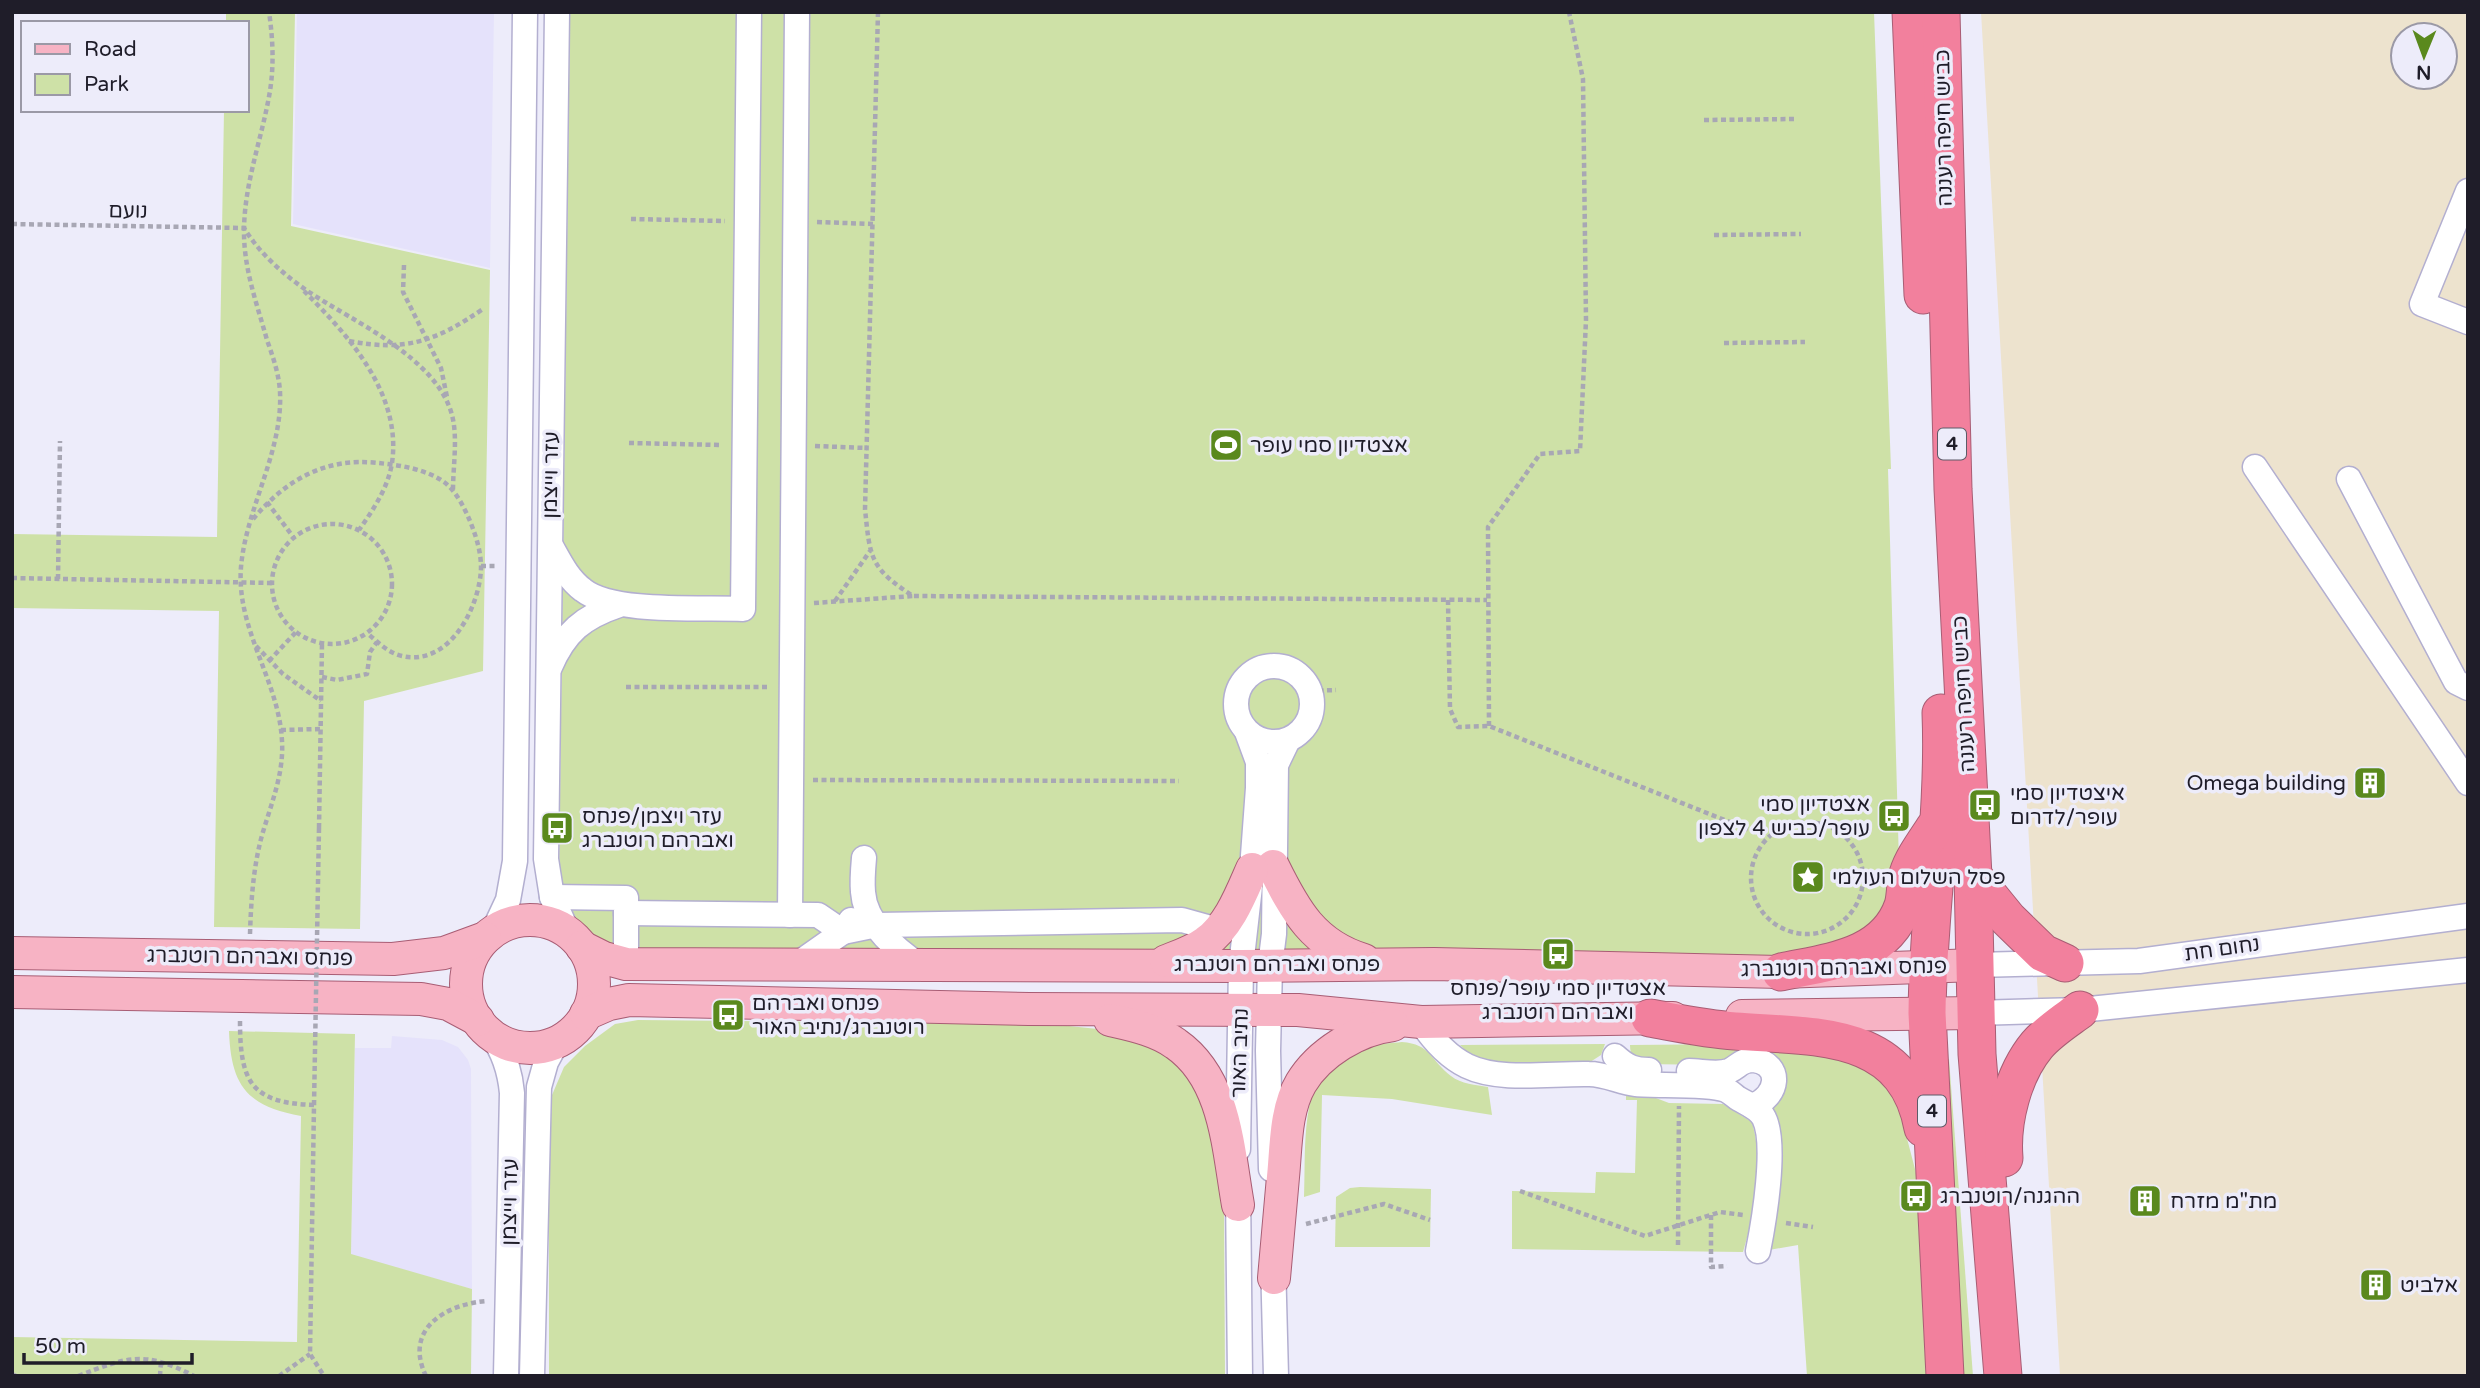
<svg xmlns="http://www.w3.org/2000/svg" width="2480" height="1388" font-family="'Varela Round',Heebo,sans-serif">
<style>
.industrial{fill:#ede3ce;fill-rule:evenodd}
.built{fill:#e5e2fb}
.green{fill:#cee1a7}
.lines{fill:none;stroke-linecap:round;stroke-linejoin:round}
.minor-casing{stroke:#b3afd0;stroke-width:27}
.major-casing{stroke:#a85d74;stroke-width:34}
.highway-casing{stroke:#a85d74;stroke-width:39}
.path{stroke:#a8a7b4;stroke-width:4.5;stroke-dasharray:5 3.5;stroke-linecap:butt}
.minor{stroke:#fff;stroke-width:24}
.major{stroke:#f7b3c4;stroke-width:32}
.highway{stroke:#f2809d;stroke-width:37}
.path-bridge{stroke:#a8a7b4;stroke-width:4.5;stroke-dasharray:5 3.5;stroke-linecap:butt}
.labels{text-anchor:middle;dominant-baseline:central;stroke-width:7;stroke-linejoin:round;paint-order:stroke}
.shield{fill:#edecfa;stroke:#5d5b68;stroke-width:2}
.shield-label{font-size:19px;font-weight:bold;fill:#1f1d29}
.street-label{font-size:21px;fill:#1f1d29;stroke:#edecfa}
.poi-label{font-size:21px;fill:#1f1d29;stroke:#edecfa;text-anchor:start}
</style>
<rect width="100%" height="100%" fill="#edecfa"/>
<path class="industrial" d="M1981,12H2468V1376H2060ZM2403,35H2445V77H2403Z"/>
<g class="built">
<path d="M297,12H494L490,268L293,224Z"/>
<path d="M392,1036L442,1040L458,1047L468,1060L471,1069L472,1289L351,1255L355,1048H391Z"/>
</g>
<g class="green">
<path d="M226,12H295L291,226L490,270L483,671L364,701L360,929L214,927L219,611L12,608V534L217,537L224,110H247V23H226Z"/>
<path d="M570,12H1874L1891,469H1888L1900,899L1847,957L612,950C568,931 566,922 559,877Z"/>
<path d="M638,1020L1050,1024L1107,1030L1151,1042L1182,1066L1204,1097L1224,1203L1225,1376H549V1152L552,1095L564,1067L585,1046L615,1024Z"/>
<path d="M229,1031L355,1034L351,1254L472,1289L471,1376H12V1337L297,1342L301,1116C247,1106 231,1086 229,1031Z"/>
<path d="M1402,1042C1431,1044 1430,1060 1451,1076C1461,1084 1476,1085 1488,1087L1492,1115L1392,1099L1322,1095L1320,1192L1304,1197C1306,1158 1300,1091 1330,1062C1346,1047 1381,1044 1402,1042Z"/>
<path d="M1605,1044L1601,1055L1584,1066H1494L1470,1055L1460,1045Z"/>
<path d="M1740,1044L1851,1053L1891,1077L1916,1173L1926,1376H1807L1798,1245L1769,1250L1770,1105L1782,1080L1741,1050L1727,1062L1715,1065L1643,1064C1634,1060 1630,1055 1630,1045Z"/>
<path d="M1949,1059L1973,1376H1960L1940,1060Z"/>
<path d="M1640,1092L1669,1103L1723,1104L1752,1122C1764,1163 1755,1212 1743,1252L1512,1249V1191L1595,1193L1596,1172L1635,1173L1637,1100H1626V1093Z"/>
<path d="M1360,1187L1431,1189L1430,1247H1335L1336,1197L1350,1188Z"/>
</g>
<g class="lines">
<defs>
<g id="minor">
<path d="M557,12L546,859L552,897L568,933"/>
<path d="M2468,191L2422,304L2468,322"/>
<path d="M2255,467L2468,783"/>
<path d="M2349,479L2456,682L2468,688"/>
<path d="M551,546C560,562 568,579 583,590C613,614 704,607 743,609L749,12"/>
<circle cx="1274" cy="704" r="38"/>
<path d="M550,667C565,632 583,617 619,605"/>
<path d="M864,858C863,869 862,881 863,892C865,923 895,949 919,965"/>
<path d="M552,897L626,898V964"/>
<path d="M626,913L818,915L843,932L877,925L1182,920L1218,930"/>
<path d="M790,915L797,12"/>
<path d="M493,932L508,900L515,861L525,12"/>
<path d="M796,965L843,932L851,920"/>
<path d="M1976,965L2139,961L2468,916"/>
<path d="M1975,1013L2080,1010L2468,970"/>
<path d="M1421,1022C1433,1040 1447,1056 1467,1066C1500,1082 1552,1073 1589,1074C1605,1074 1620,1082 1636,1084C1656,1086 1710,1083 1726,1090C1731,1092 1735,1097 1739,1099C1749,1105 1759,1108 1764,1118C1777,1144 1764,1221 1758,1251"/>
<path d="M491,1034C504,1052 510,1071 512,1093L506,1376"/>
<path d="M1615,1056C1627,1067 1634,1070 1649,1070"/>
<path d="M1689,1071C1701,1071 1717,1075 1729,1071C1738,1067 1742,1059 1754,1060C1783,1064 1779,1097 1752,1106"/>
<path d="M1238,1149L1241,966L1252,869L1258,788V762L1247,732"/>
<path d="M1271,1169L1268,1051L1270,966L1274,934L1276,765L1288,740"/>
<path d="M1238,1189L1240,1376"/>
<path d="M1273,1261L1276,1376"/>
<path d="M532,1376L539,1087L546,1062L558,1040"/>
</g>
<g id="major">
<path d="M1273,866C1295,911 1314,945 1364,960"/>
<circle cx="530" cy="984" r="64"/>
<path d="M582,947L604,958L626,964L1241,966L1434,964L1781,972L1976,965"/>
<path d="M12,953L393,959L444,953L485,938"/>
<path d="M1166,961C1179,956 1194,951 1206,942C1229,926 1241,894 1252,869"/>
<path d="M12,992L421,999L448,1004L478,1020"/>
<path d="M586,1014L609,1004L629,1000L1029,1009L1298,1010L1421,1022L1673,1018"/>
<path d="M1742,1016L1975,1013"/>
<path d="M1110,1020C1132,1025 1157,1030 1176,1044C1226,1079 1228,1149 1238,1205"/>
<path d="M1274,1278C1277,1244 1280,1211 1283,1177C1286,1147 1285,1110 1301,1083C1319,1053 1358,1029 1393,1025"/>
</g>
<g id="highway">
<path d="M1911,12L1923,295"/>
<path d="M1941,12L1953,489L1973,876L1977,1054L2003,1376"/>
<path d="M1941,713C1945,813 1928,913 1927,1013L1945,1376"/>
<path d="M1973,876L2008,919L2043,953L2065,963"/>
<path d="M1781,972C1828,962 1885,958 1903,906C1906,896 1905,884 1908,874C1913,858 1926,841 1935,827"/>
<path d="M1650,1018C1678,1023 1706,1029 1735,1031C1813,1037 1905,1029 1923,1128"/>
<path d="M2004,1158C2001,1121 2013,1074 2037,1045C2049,1031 2065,1021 2080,1010"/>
</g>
</defs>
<use href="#minor" class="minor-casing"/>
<use href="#major" class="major-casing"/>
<use href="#highway" class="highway-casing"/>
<g class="path">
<path d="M878,12L865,509C870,558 870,568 913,596L1487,600"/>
<path d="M1704,120L1797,119"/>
<path d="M631,219L725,221"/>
<path d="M817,222L873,224"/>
<path d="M12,224L244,228C260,254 284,275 309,292C354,322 437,358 452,415C458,438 453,466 453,490"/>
<path d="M1714,235L1801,234"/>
<path d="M404,265L403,292L441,368L447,397"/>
<path d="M304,291C349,336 402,394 392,463C388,488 373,510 359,530"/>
<path d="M349,341C406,352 436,341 483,309"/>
<path d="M1724,343L1805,342"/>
<path d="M629,443L722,445"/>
<path d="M815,446L867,448"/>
<path d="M267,502L294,538"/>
<path d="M253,519C286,480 325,457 378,463C399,465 426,469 444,482C456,491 464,507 470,521C476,536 481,551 481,568C480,606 450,667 402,656C388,653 378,642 367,633"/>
<circle cx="332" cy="584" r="60"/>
<path d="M481,566H498"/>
<path d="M12,578L272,583"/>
<path d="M58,579L60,441"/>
<path d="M1448,600L1450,709L1458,727L1489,726L1767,837"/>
<path d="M835,601L870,551"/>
<path d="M814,603L913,596"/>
<path d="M256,646L283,674L321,701"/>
<path d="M269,661L296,632"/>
<path d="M322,677L337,680L367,674L370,652L377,642"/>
<path d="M626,687H769"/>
<path d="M1310,691L1336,690"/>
<path d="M1489,726L1488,527L1540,454L1580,451L1586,320L1583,79L1569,12"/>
<path d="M281,730L321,729"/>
<path d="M813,780L1179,781"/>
<circle cx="1807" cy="878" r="56"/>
<path d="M319,828L322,643"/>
<path d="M250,934C251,902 253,870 261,839C270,806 284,776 282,741C279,680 236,630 241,567C246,508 283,452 280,392C279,374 273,357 267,340C257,304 244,270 244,232C244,183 262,139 270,91C274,65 273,39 269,12"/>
<path d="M240,1021C240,1082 251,1103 314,1105L310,1354L324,1376"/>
<path d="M1520,1191L1645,1236L1720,1212L1743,1215"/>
<path d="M1711,1215V1267L1727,1266"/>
<path d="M1786,1223L1813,1227"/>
<path d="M1306,1224L1384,1204L1430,1220"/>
<path d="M1678,1245L1679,1106"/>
<path d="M12,1374L16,1376"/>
<path d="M78,1376C127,1357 144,1350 194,1376"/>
<path d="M160,1376L161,1361"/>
<path d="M279,1376L310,1354"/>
<path d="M426,1376C403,1329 446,1304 487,1301"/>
</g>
<use href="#minor" class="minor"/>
<use href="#major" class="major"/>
<use href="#highway" class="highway"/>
<path class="path-bridge" d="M314,1105L319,828"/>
</g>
<defs>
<symbol id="stadium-square" viewBox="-11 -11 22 22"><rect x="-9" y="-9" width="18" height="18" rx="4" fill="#5a891d" stroke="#edecfa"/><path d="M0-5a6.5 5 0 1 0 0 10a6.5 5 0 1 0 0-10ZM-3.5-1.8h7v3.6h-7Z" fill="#fff"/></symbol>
<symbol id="building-square" viewBox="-11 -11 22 22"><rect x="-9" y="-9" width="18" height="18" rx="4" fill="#5a891d" stroke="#edecfa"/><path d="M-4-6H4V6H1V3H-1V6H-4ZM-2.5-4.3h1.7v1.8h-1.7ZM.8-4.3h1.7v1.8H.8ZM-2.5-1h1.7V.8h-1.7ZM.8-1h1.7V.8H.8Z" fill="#fff"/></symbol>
<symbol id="bus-square" viewBox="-11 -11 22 22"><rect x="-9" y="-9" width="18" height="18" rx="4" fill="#5a891d" stroke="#edecfa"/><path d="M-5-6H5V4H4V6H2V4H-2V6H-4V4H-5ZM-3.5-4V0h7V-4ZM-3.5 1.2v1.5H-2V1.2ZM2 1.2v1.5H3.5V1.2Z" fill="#fff"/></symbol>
<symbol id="sight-square" viewBox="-11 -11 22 22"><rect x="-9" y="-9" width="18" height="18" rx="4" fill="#5a891d" stroke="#edecfa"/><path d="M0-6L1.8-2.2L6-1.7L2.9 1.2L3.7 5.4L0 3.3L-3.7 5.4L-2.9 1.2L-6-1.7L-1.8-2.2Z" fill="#fff"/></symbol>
</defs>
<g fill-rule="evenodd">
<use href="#stadium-square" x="1207" y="426" width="38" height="38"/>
<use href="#building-square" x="2351" y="764" width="38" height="38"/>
<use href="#bus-square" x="1966" y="786" width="38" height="38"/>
<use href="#bus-square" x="1875" y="797" width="38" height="38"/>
<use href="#bus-square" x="538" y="809" width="38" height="38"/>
<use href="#sight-square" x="1789" y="858" width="38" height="38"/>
<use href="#bus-square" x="1539" y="935" width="38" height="38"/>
<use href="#bus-square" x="709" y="996" width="38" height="38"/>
<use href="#bus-square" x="1897" y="1177" width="38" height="38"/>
<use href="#building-square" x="2126" y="1182" width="38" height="38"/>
<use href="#building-square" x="2357" y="1266" width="38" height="38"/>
</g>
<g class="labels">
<g class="shield">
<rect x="1938" y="428.5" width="28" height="31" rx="5"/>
<rect x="1918" y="1095.5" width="28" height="31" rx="5"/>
</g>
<g class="shield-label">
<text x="1952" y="444">4</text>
<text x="1932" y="1111">4</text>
</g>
<g class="street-label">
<text transform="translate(1944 128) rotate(-91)">כביש חיפה רעננה</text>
<text transform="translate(128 211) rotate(1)">נועם</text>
<text transform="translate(551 475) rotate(-89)">עזר וייצמן</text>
<text transform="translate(1964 694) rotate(-93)">כביש חיפה רעננה</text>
<text transform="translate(2222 949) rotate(-8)">נחום חת</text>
<text transform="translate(250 957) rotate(1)">פנחס ואברהם רוטנברג</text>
<text x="1277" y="964">פנחס ואברהם רוטנברג</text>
<text transform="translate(1844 968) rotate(-1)">פנחס ואברהם רוטנברג</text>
<text transform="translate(1240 1053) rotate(-88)">נתיב האור</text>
<text transform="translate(510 1202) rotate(-89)">עזר וייצמן</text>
</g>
<g class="poi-label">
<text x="1250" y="445">אצטדיון סמי עופר</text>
<text x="2346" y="783" text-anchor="end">Omega building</text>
<text x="2010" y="793">איצטדיון סמי<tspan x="2010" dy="24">עופר/לדרום</tspan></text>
<text x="1870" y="804" text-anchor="end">אצטדיון סמי<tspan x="1870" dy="24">עופר/כביש 4 לצפון</tspan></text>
<text x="582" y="816">עזר ויצמן/פנחס<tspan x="582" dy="24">ואברהם רוטנברג</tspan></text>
<text x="1832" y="877">פסל השלום העולמי</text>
<text x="1558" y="988" text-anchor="middle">אצטדיון סמי עופר/פנחס<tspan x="1558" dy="24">ואברהם רוטנברג</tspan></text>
<text x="752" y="1003">פנחס ואברהם<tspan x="752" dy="24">רוטנברג/נתיב האור</tspan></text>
<text x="1940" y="1196">ההגנה/רוטנברג</text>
<text x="2170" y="1201">מת"מ מזרח</text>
<text x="2400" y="1285">אלביט</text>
</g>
</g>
<rect width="2480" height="1388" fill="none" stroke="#1f1d29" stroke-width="28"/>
<rect x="21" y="21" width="228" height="91" fill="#edecfa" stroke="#9b99a6" stroke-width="2"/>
<rect x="35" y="44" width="35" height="10" fill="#f7b3c4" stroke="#9b99a6" stroke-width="2"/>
<text x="84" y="56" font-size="21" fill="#1f1d29">Road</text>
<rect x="35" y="74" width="35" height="21" fill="#cee1a7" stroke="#9b99a6" stroke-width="2"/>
<text x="84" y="91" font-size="21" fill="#1f1d29">Park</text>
<g transform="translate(2424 56) rotate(181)"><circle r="33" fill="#edecfa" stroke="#9b99a6" stroke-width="2"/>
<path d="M0-5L12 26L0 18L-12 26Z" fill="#5a891d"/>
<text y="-10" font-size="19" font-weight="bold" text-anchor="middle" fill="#1f1d29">N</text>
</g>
<path d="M24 1353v10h168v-10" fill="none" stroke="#1f1d29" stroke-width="3.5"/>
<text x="35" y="1353" font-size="21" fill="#1f1d29" stroke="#edecfa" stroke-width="5" paint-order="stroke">50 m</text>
</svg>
